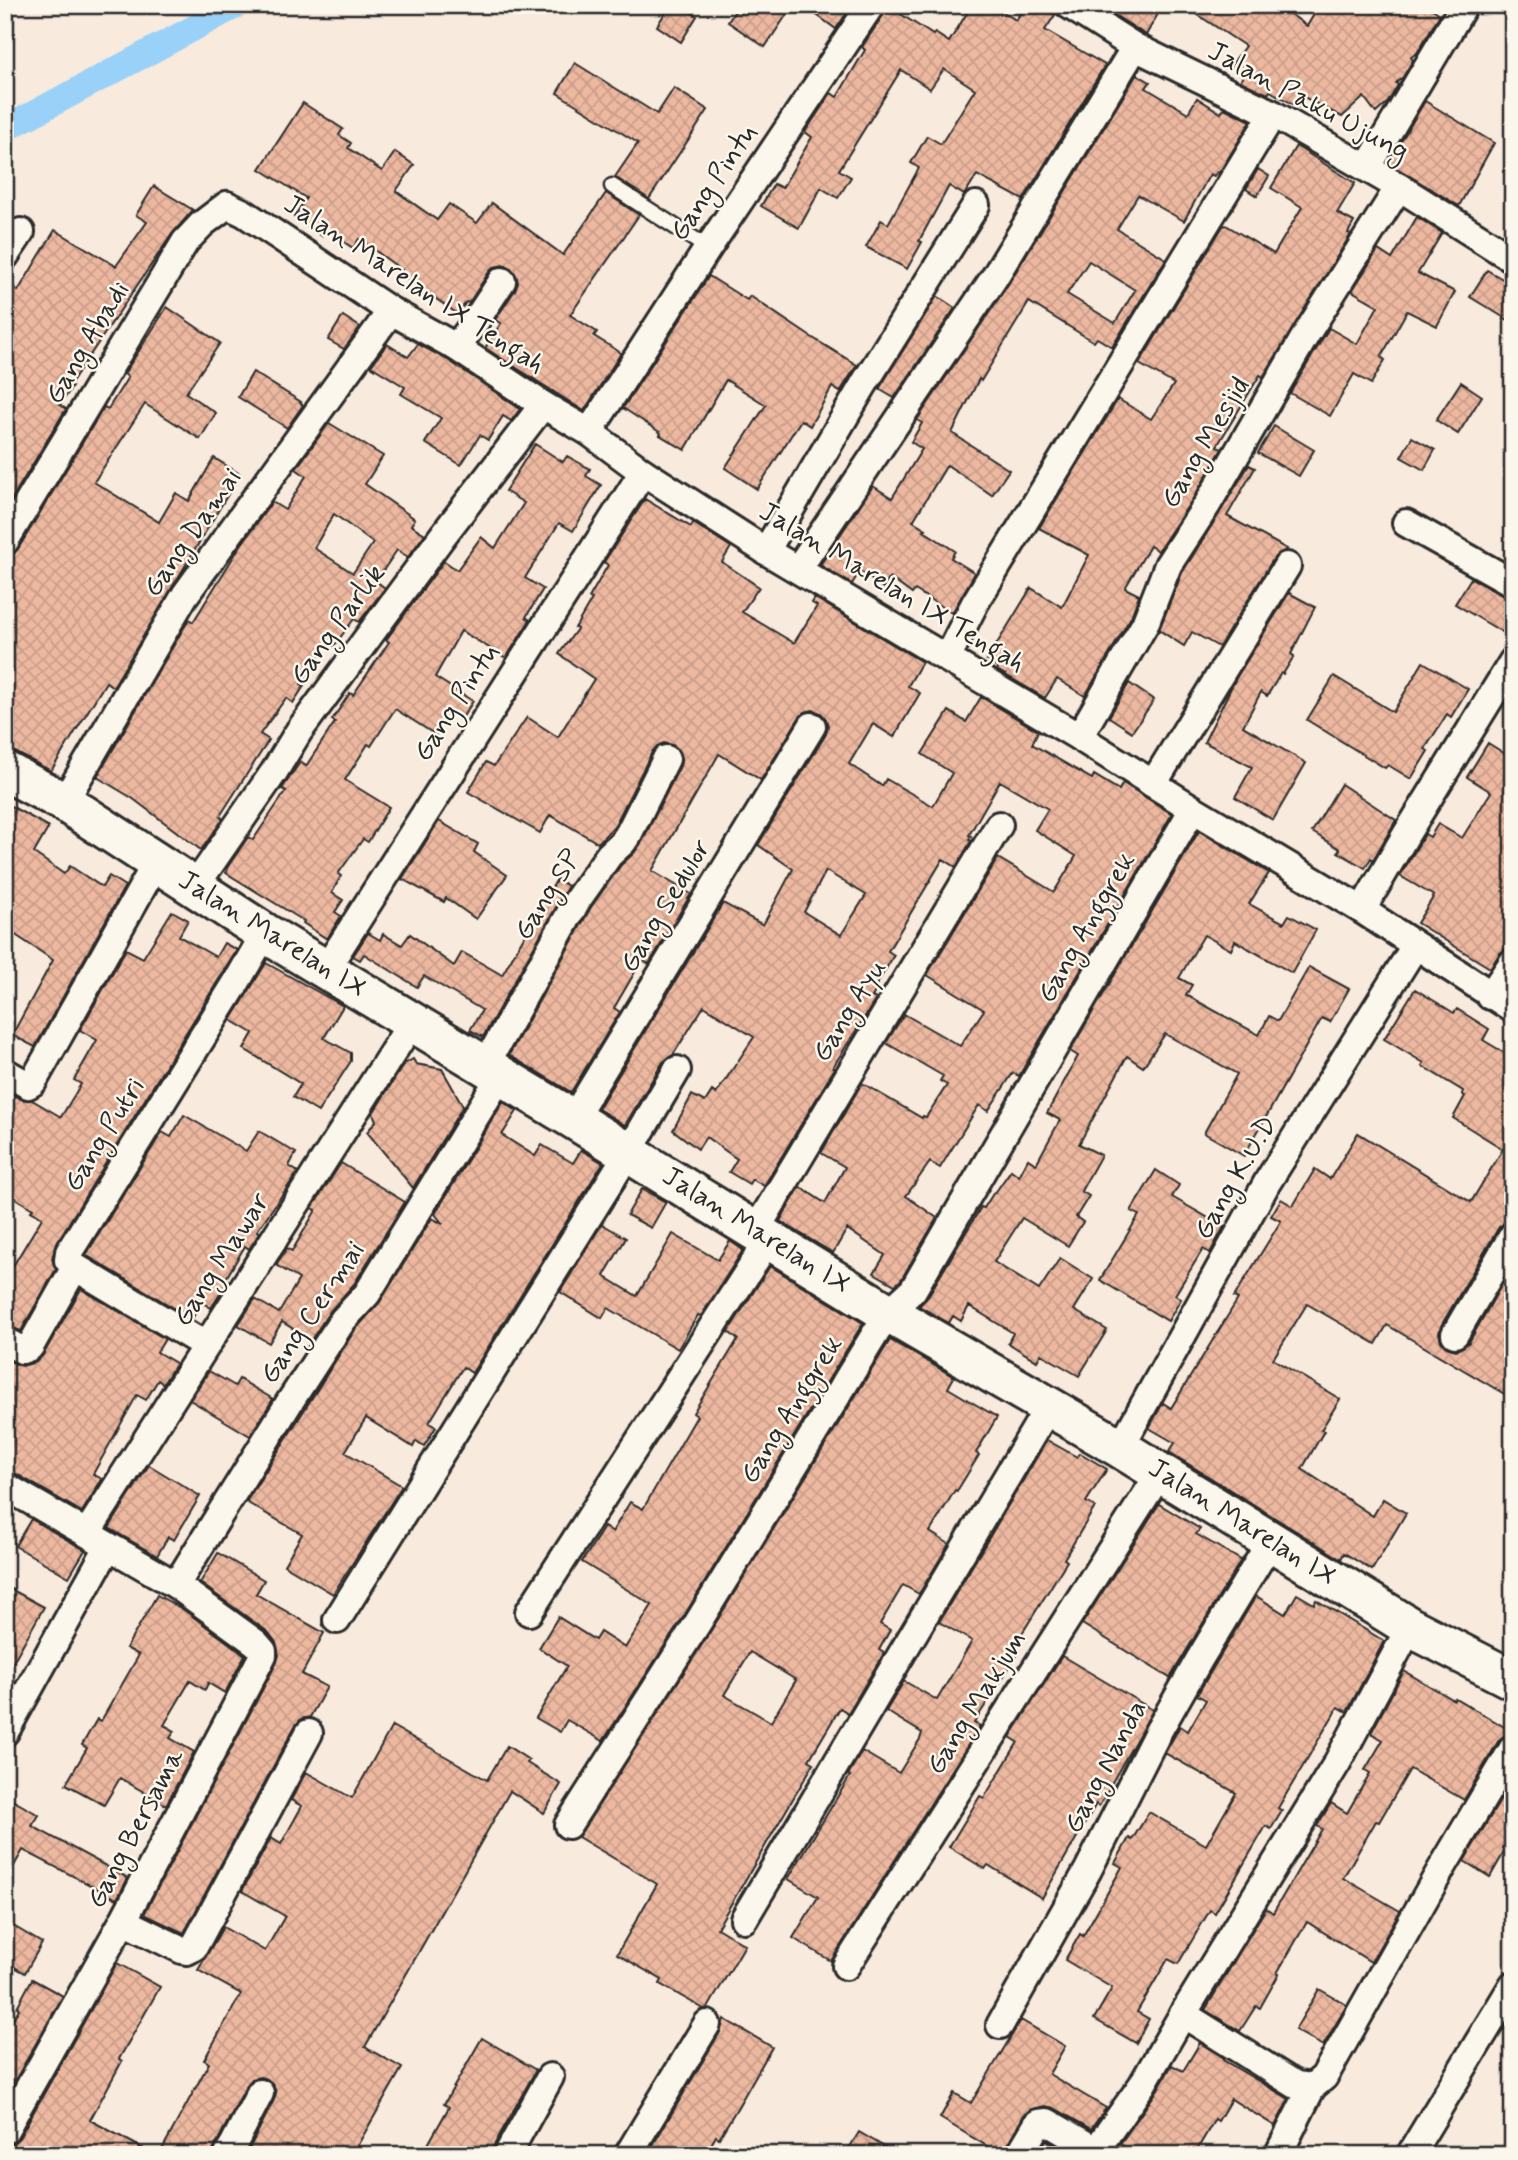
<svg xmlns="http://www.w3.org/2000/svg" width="1518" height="2160" font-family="Mynerve,sans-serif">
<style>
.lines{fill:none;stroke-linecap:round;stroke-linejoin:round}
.canal{stroke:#99d1f8;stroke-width:26}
.building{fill:url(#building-cross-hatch);stroke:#2b2b2b;stroke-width:2;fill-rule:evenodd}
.lane-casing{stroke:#2b2b2b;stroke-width:19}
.street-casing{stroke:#2b2b2b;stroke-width:32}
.secondary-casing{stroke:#2b2b2b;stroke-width:44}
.lane{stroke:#fbf7ec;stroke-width:14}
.street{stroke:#fbf7ec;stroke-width:26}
.secondary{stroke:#fbf7ec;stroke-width:38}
.labels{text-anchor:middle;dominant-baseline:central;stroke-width:5;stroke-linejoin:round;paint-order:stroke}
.street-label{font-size:28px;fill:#2b2b2b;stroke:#fbf7ec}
</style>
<defs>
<pattern id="building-cross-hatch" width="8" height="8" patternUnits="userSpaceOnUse" patternTransform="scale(1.75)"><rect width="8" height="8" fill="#edb8a0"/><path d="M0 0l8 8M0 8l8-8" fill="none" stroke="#cb9e8a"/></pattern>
</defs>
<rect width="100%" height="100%" fill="#f8eadd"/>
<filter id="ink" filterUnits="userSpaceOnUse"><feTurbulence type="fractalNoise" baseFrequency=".0143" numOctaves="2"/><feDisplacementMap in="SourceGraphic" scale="14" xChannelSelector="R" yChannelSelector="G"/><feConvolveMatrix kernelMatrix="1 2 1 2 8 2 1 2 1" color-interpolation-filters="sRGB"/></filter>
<g filter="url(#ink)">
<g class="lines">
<path class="canal" d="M5,129L237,5"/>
</g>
<g class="building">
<path d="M670,5H679L697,16L681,42L657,26Z"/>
<path d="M739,5H793L765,47L728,22Z"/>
<path d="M803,5H852L836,29Z"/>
<path d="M887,5H904L899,13L933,35L935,33L949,42L972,5H992L1016,20L1025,5H1039L1055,15L1045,30L1105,65L1023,200L977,175L964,195L949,186L919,241L922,242L907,269L866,247L881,220L888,224L919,168L911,163L927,136L941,144L975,89L944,69L930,89L901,70L839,170L851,177L838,198L821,188L799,228L761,206L774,184L782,188L812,137L805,132L831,93L837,97L865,50L862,47L884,14Z"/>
<path d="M1099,5H1163L1146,35Z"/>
<path d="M1183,5H1257L1269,12L1274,5H1278L1307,26L1316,11L1319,12L1322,5H1426L1440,14L1417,53L1411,57L1413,60L1403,77L1396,83L1398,85L1388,102L1376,113L1364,97L1342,117L1304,97L1298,107L1270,91L1268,94L1240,81L1243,76L1230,67L1245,46Z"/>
<path d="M575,63L657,114L674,88L708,110L649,199L615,177L638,143L557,93Z"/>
<path d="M1137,74L1150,82L1146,88L1188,113L1197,98L1221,113L1224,108L1251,121L1219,173L1217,172L1214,176L1210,174L1184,221L1138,195L1117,229L1166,259L1112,347L1097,338L1094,342L1029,302L981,381L979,379L952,433L1009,470L992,495L947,465L913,521L926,529L924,531L955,551L951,558L975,573L952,613L915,590L912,594L890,578L883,588L860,571L852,584L820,565L873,486L892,498L922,449L911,442L922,423L917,420L1007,286ZM1089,261L1135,290L1115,323L1067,294Z"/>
<path d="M1425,101L1494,143L1459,206L1388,163Z"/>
<path d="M303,103L343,129L339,135L351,143L348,148L382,171L395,152L414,165L396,191L437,220L449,204L477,223L492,203L563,255L606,193L639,215L570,315L597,332L594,336L621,353L584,411L485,348L501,323L495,320L515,290L518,283L516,275L511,268L504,265L494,267L489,272L469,303L466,302L458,314L400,274L402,270L359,239L353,248L326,230L322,236L294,217L306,198L260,169Z"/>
<path d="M1296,146L1355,183L1337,213L1354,222L1348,233L1351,234L1263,377L1260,375L1217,446L1222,449L1194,497L1158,551L1150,546L1125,588L1139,595L1131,617L1085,696L1057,679L1045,698L997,670L998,668L987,660L1031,588L1062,607L1089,555L1039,528L1118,399L1151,419L1174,384L1139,364L1223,226L1226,225L1274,254L1302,207L1271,188Z"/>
<path d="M1258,169L1269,176L1257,196L1246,189Z"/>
<path d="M154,186L193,210L172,234L69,386L72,387L60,405L66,409L5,510V281L18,291L55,230L116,266L147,222L136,215Z"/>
<path d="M1417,217L1442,233L1418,273L1455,292L1437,326L1407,311L1381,357L1385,360L1371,384L1354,374L1330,416L1290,393L1329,328L1357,344L1378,306L1352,291L1378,250L1392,259Z"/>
<path d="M1487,270L1513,285V323L1470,297Z"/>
<path d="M709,276L747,300L750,296L808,335L857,365L840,392L832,387L810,426L801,420L757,489L725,468L766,405L726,380L685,450L660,435L661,433L623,408Z"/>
<path d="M937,296L955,308L894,398L879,389Z"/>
<path d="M167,307L220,343L186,393L216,413L200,439L145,404L94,482L159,522L176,493L189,501L214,458L240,474L113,687L106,682L51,771L15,752L5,749V557L13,554L18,549L104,407L108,409L128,377L124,374Z"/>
<path d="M343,316L360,327L344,349L328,340Z"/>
<path d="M387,344L408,357L418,344L448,360L520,409L511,421L503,416L488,440L480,435L461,465L425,443L441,418L401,394L405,387L371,366Z"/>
<path d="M253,372L301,402L300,403L303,405L287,428L238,397Z"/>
<path d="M1461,382L1482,396L1458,434L1436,420Z"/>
<path d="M329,423L383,456L365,484L415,519L411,525L425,534L408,557L397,550L376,581L385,588L359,622L354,619L334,646L328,642L301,684L304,686L293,703L286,698L260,734L269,740L243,780L220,816L223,819L201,850L132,798L97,777L189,619L193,622L239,548L272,502L285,510L306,476L296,469ZM334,514L373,543L353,573L314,548Z"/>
<path d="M1274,426L1314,450L1299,476L1258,453Z"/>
<path d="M1412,437L1435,450L1424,470L1401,457Z"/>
<path d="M535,444L563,462L567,456L590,469L586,476L601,485L573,531L559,523L525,578L543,589L526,617L530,620L506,658L461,631L435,677L473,701L462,718L451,711L436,735L395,709L371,746L368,744L345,780L389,807L368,842L363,839L338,874L341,876L332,893L343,900L335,912L341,916L327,939L303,923L304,921L226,873L228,869L227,868L248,837L253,840L286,791L282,789L300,762L306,766L335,722L332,720L350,693L353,695L389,642L386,640L444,561L457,570L481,537L495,548L524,503L505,491Z"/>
<path d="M1249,465L1255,468L1227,516L1287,549L1274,558L1219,647L1192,632L1184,646L1159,630L1182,573Z"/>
<path d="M645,499L691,527L693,523L731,547L722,562L759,587L742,612L794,643L817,606L812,603L815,598L922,662L908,686L920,693L894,737L873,724L849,764L882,786L886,779L933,806L952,773L922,754L949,711L966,722L981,697L1038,731L1032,744L1092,779L1094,775L1119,790L1123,783L1172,814L1019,1076L1013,1073L988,1111L979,1105L940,1168L930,1162L906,1196L937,1218L901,1280L895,1285L874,1273L885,1255L847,1229L833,1253L780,1221L800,1187L825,1203L845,1167L821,1153L862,1083L922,1118L923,1116L926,1117L947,1085L940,1081L943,1076L886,1043L904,1014L960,1046L984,1010L927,975L998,858L1054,892L1076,856L1035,830L1048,809L1000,781L969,835L971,836L969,840L971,841L956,867L943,859L888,951L894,955L874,989L876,990L872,997L876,999L833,1067L835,1068L764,1186L752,1179L749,1184L729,1172L737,1159L706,1137L698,1149L673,1130L692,1095L705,1102L712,1091L716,1094L754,1037L704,1006L673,1055L663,1062L625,1125L598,1109L723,903L763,925L793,869L758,845L826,734L828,726L826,719L821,713L813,710L805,712L799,718L761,780L719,754L652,871L691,894L649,964L642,960L614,1008L620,1012L571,1092L509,1055L591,907L621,865L634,853L642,842L680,766L682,757L679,750L672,745L664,743L657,746L652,752L615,825L598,843L550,815L540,833L468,792L486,762L494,766L527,717L558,737L594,679L559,654L577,629L575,628L592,599L589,598L608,565L604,562ZM826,871L866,895L841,935L804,912Z"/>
<path d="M1471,578L1505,597L1513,599V615L1502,632L1455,604Z"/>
<path d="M1289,593L1315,607L1291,654L1294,656L1283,674L1281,673L1267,696L1261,692L1243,726L1306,763L1273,820L1235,797L1252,767L1204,742L1236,678Z"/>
<path d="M1423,662L1468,689L1451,717L1447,714L1425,749L1428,751L1411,779L1388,765L1385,768L1307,720L1334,676L1393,712Z"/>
<path d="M1129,683L1154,700L1132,732L1109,717Z"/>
<path d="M1488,743L1512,758L1513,756V945L1500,953L1490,968L1417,923L1434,896L1400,876L1425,834L1430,837L1438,824L1462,838L1491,792L1467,777Z"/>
<path d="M1341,784L1396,820L1373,860L1371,858L1365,868L1338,852L1340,849L1312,832Z"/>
<path d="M5,803L49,827L34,853L64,874L70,866L102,887L109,876L125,886L35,1047L12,1035L53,960L5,928Z"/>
<path d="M439,821L478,844L474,852L507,875L476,919L446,898L444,902L402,879Z"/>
<path d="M1199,831L1269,873L1249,904L1284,923L1289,915L1316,930L1292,973L1235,941L1231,950L1204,935L1179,978L1192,985L1186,995L1259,1035L1269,1016L1278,1021L1309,967L1349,989L1330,1022L1322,1018L1244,1156L1204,1133L1237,1074L1165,1034L1143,1067L1127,1056L1079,1144L1101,1155L1081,1191L1089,1196L1076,1217L1083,1222L1068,1246L1022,1218L994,1262L1039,1290L1060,1258L1093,1279L1074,1310L1107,1330L1079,1376L1041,1354L1037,1361L1008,1343L1013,1333L969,1306L961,1321L953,1316L949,1323L919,1306L927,1298L981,1207L984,1208L994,1192L995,1193L1011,1170L1019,1176L1028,1159L1036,1164L1060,1120L1047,1113L1078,1056L1070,1051Z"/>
<path d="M557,879L568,886L483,1037L470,1030L482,1010L424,976L417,987L364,954L360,960L353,956L368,933L380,940L383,934L402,945L410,934L454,966L462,952L502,975Z"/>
<path d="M172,911L188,920L179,936L216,957L224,943L237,950L56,1244L52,1259L56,1269L21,1331L5,1325V1279L42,1218L31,1211L33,1209L5,1192V1090L21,1099L32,1100L61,1117L81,1084L74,1080L97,1040L80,1030L126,949L143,958Z"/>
<path d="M266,963L343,1006L324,1038L351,1053V1061L318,1112L293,1097L301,1084L244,1049L253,1033L231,1020Z"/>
<path d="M1415,989L1454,1013L1457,1009L1489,1029L1483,1040L1513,1058V1218L1499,1227L1441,1326L1439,1333L1441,1341L1446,1347L1456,1350L1463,1347L1469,1342L1505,1279L1513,1284V1399L1387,1325L1376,1344L1307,1304L1273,1359L1340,1399L1321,1430L1324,1431L1302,1469L1373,1516L1383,1499L1406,1513L1372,1570L1344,1553L1341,1559L1169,1452L1175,1443L1149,1428L1163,1403L1171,1408L1238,1299L1234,1297L1281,1221L1271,1216L1281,1199L1293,1206L1315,1169L1330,1179L1358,1133L1471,1202L1503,1149L1453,1118L1465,1096L1462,1094L1463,1091L1422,1066L1424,1063L1384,1039Z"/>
<path d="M413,1059L416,1064L442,1069L463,1106L413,1188L367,1132L376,1121L373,1113L404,1064Z"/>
<path d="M503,1102L517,1111L502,1135L535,1156L542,1145L573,1163L581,1150L603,1163L472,1373L463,1367L429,1423L436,1427L424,1446L416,1441L413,1447L366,1418L345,1452L402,1486L333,1594L284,1565L302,1534L246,1502L355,1330L380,1302L432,1218L443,1224L435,1214Z"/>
<path d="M184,1115L246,1151L259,1131L296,1153L289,1166L298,1172L257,1231L260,1232L249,1249L245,1246L225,1280L228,1282L211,1308L201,1302L192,1319L86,1255L162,1132L171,1137Z"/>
<path d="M341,1163L405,1202L354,1284L330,1311L311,1340L282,1322L269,1343L238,1325L255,1299L279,1313L299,1279L276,1265L287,1248L292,1251L316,1210L312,1208Z"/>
<path d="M1156,1170L1179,1185L1172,1197L1224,1227L1210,1253L1203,1249L1175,1295L1181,1299L1168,1321L1100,1280L1139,1215L1131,1211Z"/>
<path d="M642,1189L666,1202L651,1228L627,1215Z"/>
<path d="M602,1224L626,1238L604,1276L637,1296L673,1234L718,1260L730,1241L743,1250L701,1316L698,1315L678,1349L608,1308L602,1318L560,1292Z"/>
<path d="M770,1266L863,1323L684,1616L603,1741L567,1720L560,1732L536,1718L567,1666L539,1648L558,1617L595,1640L600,1632L625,1648L639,1626L652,1605L582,1562L604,1527L612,1532L630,1502L643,1509L697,1416L693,1413L738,1339L728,1332Z"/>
<path d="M81,1289L165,1339L157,1352L176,1363L163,1384L158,1380L146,1400L137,1395L93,1474L102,1479L82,1512L13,1472L5,1470V1359L22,1366L36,1362L43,1355Z"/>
<path d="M890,1340L954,1377L948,1388L997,1417L976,1453L979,1455L957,1491L955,1490L930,1532L949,1544L919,1594L903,1585L880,1624L890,1630L879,1650L884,1653L848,1713L840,1708L809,1760L814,1763L717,1928L745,1945L708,2008L704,2009L660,1984L662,1980L617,1954L657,1884L578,1837L710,1632ZM750,1652L796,1680L771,1722L724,1695Z"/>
<path d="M209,1371L235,1386L239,1379L273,1399L250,1436L190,1400Z"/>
<path d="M1047,1440L1077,1457L1080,1453L1107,1469L1086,1502L1095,1507L1064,1559L1067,1561L1013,1648L1019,1652L974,1723L980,1726L831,1961L793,1938L818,1897L788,1879L850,1776L848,1775L862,1751L899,1773L920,1739L922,1733L886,1711L904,1681L937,1700L972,1641L939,1622Z"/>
<path d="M149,1465L200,1496L174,1540L168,1537L157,1556L109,1528Z"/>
<path d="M1159,1504L1200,1529L1196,1534L1241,1560L1170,1678L1082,1624Z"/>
<path d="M31,1519L85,1550L69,1577L15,1546Z"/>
<path d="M218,1553L264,1580L256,1594L324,1633L302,1674L327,1687L310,1717L301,1719L295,1726L184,1933L144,1914L277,1662L279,1655L275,1641L268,1632L200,1583Z"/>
<path d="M5,1586L44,1607L5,1676Z"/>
<path d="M1297,1594L1314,1604L1316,1600L1384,1641L1347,1712L1338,1707L1278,1808L1282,1811L1271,1829L1266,1826L1215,1913L1210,1910L1178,1964L1168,1959L1137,2012L1149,2019L1136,2043L1094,2019L1112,1988L1065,1960L1080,1934L1083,1936L1122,1867L1115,1863L1129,1838L1132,1840L1149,1812L1206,1845L1236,1793L1165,1753L1180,1726L1188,1731L1206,1700L1197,1695L1256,1596L1285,1614Z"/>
<path d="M157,1595L184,1610L245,1655L225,1693L208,1683L205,1690L190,1681L164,1725L175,1731L170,1738L194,1752L166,1805L120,1778L104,1805L66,1784L87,1748L82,1745L97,1719L101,1721L139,1655L126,1648Z"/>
<path d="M1062,1656L1153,1710L1111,1784L1112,1785L1099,1806L1096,1804L1042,1898L988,1865L985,1869L949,1847L980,1796L984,1798L1018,1742L1010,1737Z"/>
<path d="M1404,1671L1454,1700L1455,1698L1513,1732L1505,1735L1499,1740L1464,1800L1410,1769L1379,1822L1376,1821L1343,1878L1400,1911L1371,1962L1307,1922L1277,1973L1279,1974L1260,2008L1256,2006L1240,2031L1205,2010L1266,1908L1273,1913L1322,1829L1317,1826L1331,1803L1347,1813L1370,1773L1365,1770L1383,1740L1371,1733Z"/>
<path d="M392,1726L487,1780L507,1746L529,1760L527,1763L561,1784L544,1813L510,1791L365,2047L402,2068L352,2155H246L274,2100L276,2093L273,2084L267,2079L260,2077L252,2079L246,2086L214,2148L212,2155H159L209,2063L204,2060L241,1994L198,1970L223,1927L265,1951L285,1916L242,1891L271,1838L281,1844L302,1806L291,1800L306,1772L352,1798Z"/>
<path d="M1513,1779V1831L1503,1848L1506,1849L1490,1877L1464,1861Z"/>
<path d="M5,1796L39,1815L32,1826L128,1878L117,1899L23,1850L5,1882Z"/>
<path d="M5,1921L42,1943L25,1973L5,1962Z"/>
<path d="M117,1963L160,1987L119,2059L122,2061L90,2120L155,2155H5V2146L12,2144L19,2138Z"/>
<path d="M32,1979L63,1996L5,2098V2032L19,2009L17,2007Z"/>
<path d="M1319,1989L1347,2005L1323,2046L1295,2030Z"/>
<path d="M724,2019L772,2047L739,2105L719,2138L716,2136L705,2155H647L720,2032Z"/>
<path d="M1021,2020L1065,2046L1049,2074L1106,2108L1091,2129L1054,2108L1045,2106L1030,2110L1024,2115L1002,2155L940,2118L954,2093L971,2103Z"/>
<path d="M482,2038L536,2070L493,2147L491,2155H422L449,2107L444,2104Z"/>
<path d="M1200,2043L1224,2058L1223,2060L1289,2099L1275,2126L1231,2099L1218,2121L1215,2119L1194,2155H1139L1120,2144L1155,2094L1172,2065L1183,2071Z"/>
<path d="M859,2132L898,2155H845Z"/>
<path d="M1046,2140L1072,2155H1037Z"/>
</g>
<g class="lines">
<defs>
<path id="lane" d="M612,186L708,248"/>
<g id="street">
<path d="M1069,5L1135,47L1273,114L1399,187L1513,259"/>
<path d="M1367,168L1464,5"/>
<path d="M5,256L21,232"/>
<path d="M456,347L473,325L502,281"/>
<path d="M589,432L708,248L871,5"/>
<path d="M1406,523L1513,583"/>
<path d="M5,541L185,242L202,224L227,205L244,213L391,311L456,347L543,405L589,432L643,472L766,551L1079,737L1193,809L1362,910L1513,1009"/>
<path d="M766,551L864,384L976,205"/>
<path d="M798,569L994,278L1135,47"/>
<path d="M947,658L975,603L1273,114"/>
<path d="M1079,737L1145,624L1168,565L1207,505L1307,333L1399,187"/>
<path d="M1153,784L1287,566"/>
<path d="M64,802L185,595L391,311"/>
<path d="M194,888L274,772L299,731L444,534L543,405"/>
<path d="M1362,910L1407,833L1513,661"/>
<path d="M326,969L643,472"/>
<path d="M1490,996L1513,962"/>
<path d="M485,1066L578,899L609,855L623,842L629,833L666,759"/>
<path d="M5,1072L28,1085L33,1082L156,863"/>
<path d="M573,1119L812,726"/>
<path d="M756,1230L999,825"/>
<path d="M75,1267L205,1345"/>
<path d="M1455,1334L1513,1235"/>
<path d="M5,1341L22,1350L30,1347L75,1267L68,1260L69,1252L236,983L265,933"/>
<path d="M1120,1448L1268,1181L1415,946"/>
<path d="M5,1486L176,1585L256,1643L263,1651V1655L123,1921L5,2130"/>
<path d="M87,1533L412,1022"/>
<path d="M176,1585L289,1403L343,1320L367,1294L501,1075"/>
<path d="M529,1612L769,1239"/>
<path d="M337,1620L628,1153L677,1070"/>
<path d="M5,1732L108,1547"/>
<path d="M568,1825L697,1624L888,1313L913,1290L1193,809"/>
<path d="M744,1919L1049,1406"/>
<path d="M123,1921L182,1950L187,1951L194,1947L309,1733"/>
<path d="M846,1966L1160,1473"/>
<path d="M1183,2014L1296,2085L1312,2087L1324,2077L1439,1873L1513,1748"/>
<path d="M1000,2025L1088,1870L1159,1730L1199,1660L1271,1541"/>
<path d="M1096,2150L1142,2085L1183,2014L1337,1763L1410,1627"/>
<path d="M228,2155L260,2093"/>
<path d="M507,2155L550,2077"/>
<path d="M628,2155L707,2024"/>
<path d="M1019,2155L1038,2123L1047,2122L1104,2155"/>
<path d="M1278,2155L1312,2087"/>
<path d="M1410,2155L1513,1985"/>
</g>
<path id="secondary" d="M5,771L64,802L265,933L573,1119L888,1313L1120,1448L1410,1627L1513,1680"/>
</defs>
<use href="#lane" class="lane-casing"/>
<use href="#street" class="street-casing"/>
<use href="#secondary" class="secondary-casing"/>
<use href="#lane" class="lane"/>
<use href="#street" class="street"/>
<use href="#secondary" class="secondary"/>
</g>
</g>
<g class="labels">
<g class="street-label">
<text transform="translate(1308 102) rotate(28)">Jalan Paku Ujung</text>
<text transform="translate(714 183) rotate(-56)">Gang Pintu</text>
<text transform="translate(414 285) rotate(33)">Jalan Marelan IX Tengah</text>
<text transform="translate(88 343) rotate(-59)">Gang Abadi</text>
<text transform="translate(1206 443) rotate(-59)">Gang Mesjid</text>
<text transform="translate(193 533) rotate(-55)">Gang Damai</text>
<text transform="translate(892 588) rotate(31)">Jalan Marelan IX Tengah</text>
<text transform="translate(338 625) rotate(-54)">Gang Parlik</text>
<text transform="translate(457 703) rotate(-57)">Gang Pintu</text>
<text transform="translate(548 895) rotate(-58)">Gang SP</text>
<text transform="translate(666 906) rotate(-59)">Gang Sedulor</text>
<text transform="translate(1087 928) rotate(-60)">Gang Anggrek</text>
<text transform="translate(272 935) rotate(32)">Jalan Marelan IX</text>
<text transform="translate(850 1011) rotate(-58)">Gang Ayu</text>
<text transform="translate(105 1135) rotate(-58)">Gang Putri</text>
<text transform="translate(1236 1178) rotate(-60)">Gang K.U.D</text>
<text transform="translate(756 1231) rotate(32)">Jalan Marelan IX</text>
<text transform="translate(222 1260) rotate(-57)">Gang Mawar</text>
<text transform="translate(313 1313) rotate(-56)">Gang Cermai</text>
<text transform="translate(792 1410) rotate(-58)">Gang Anggrek</text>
<text transform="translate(1242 1523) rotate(32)">Jalan Marelan IX</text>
<text transform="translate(977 1703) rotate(-58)">Gang Makjum</text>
<text transform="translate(1106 1767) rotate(-62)">Gang Nanda</text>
<text transform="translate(136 1829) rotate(-62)">Gang Bersama</text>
</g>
</g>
<rect width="1518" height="2160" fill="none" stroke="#fbf7ec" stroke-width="28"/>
<rect x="14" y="14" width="1490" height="2132" fill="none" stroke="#2b2b2b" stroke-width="2.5" filter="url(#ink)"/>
</svg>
